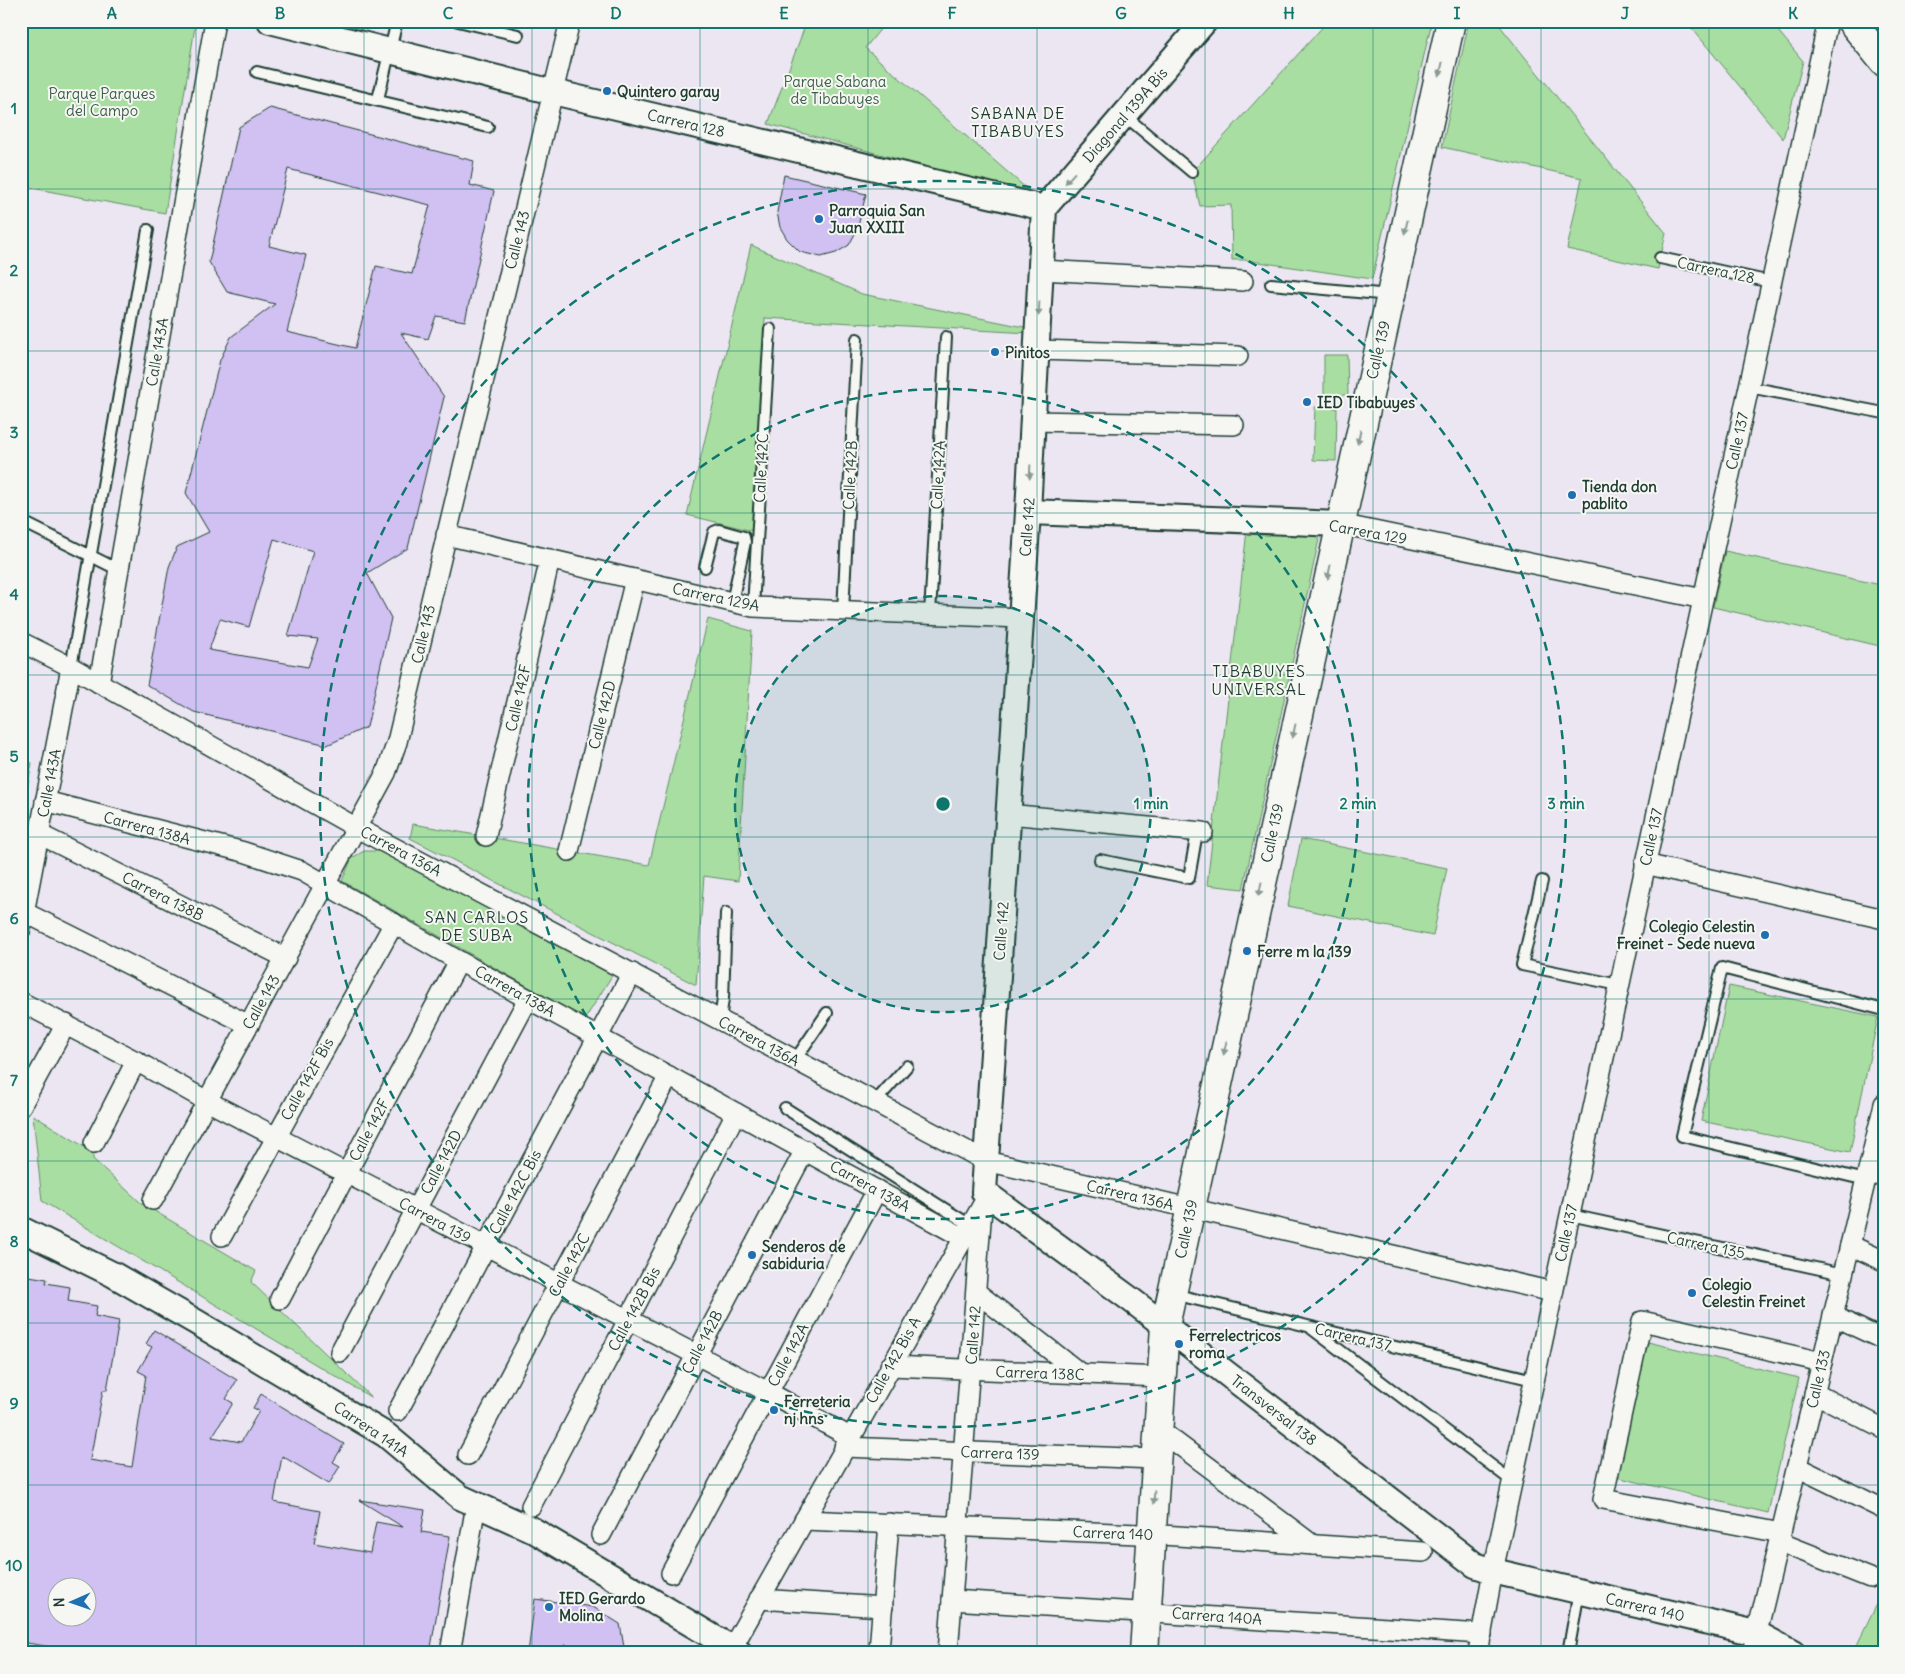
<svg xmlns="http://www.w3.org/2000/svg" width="1905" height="1674" font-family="Delius,sans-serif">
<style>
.green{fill:#a8dea1;stroke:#648e6a}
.building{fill:#d1c0f2;stroke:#1f3d34;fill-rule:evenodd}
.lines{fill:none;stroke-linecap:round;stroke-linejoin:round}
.service-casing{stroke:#1f3d34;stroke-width:14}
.minor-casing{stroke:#1f3d34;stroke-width:22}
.tertiary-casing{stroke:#1f3d34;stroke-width:28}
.secondary-casing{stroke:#1f3d34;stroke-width:31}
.service{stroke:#f6f6f2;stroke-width:10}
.minor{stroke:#f6f6f2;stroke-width:19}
.tertiary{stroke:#f6f6f2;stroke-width:24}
.secondary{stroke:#f6f6f2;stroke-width:28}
.oneway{fill:#8a9a93}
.grid{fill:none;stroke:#0f766e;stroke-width:1;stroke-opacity:0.55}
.ring{fill:none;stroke:#0f766e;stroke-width:2.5;stroke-dasharray:9 6}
.poi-dot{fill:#1f6fb2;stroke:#f6f6f2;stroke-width:2}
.labels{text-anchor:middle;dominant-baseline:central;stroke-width:4;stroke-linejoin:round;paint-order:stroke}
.park-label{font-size:15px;fill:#3a5d4a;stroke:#f6f6f2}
.poi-label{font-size:15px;font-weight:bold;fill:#1f3d34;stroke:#f6f6f2;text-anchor:start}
.street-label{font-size:15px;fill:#1f3d34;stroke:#f6f6f2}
.neighbourhood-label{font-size:16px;letter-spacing:1px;fill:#1f3d34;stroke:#f6f6f2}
.centre{fill:#0f766e;stroke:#f6f6f2;stroke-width:2.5}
.ring-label{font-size:15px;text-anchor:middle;font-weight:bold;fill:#0f766e;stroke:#f6f6f2;stroke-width:4;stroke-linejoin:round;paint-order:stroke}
.neatline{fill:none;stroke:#0f766e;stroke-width:2}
.grid-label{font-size:16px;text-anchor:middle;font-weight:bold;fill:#0f766e}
</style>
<rect width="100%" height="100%" fill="#ebe6f2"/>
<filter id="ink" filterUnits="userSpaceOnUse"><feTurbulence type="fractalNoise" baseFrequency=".02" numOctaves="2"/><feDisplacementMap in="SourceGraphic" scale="10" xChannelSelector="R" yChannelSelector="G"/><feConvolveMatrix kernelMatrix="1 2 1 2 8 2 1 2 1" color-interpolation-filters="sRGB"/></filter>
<g filter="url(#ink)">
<g class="green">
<path d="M21,21H196L165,213L21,186Z"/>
<path d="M807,21H887L865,48L1035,196L768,124Z"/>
<path d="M1328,21H1432L1372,279L1245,260H1232L1231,205L1200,206L1192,172Z"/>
<path d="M1469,21H1496L1666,233L1658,269L1567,249L1582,178L1442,147Z"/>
<path d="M1686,21H1770L1803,61L1783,139Z"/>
<path d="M751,245L862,294L1029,328V333L765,318L753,531L687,515Z"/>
<path d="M1324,355H1347L1348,395H1324Z"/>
<path d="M1315,407L1337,408L1336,461L1313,460Z"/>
<path d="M1247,530H1321L1243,889L1207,885Z"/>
<path d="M1725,551L1881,585L1884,575V647L1713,607Z"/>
<path d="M708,619L752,631L738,881L704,876L696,985L410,838L413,824L649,865Z"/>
<path d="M21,758L32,763L21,823Z"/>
<path d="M1301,839L1447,868L1433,936L1288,906Z"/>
<path d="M364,851H380L613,974L585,1019L342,881L352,858Z"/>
<path d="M1729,986L1878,1017L1850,1152L1701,1121Z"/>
<path d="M33,1115L93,1152V1159L141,1203L256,1271L251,1282L372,1398L42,1201Z"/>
<path d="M1648,1342L1799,1378L1768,1513L1616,1477Z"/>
<path d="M1884,1590V1653H1853Z"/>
</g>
<g class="building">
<path d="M270,108L474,161L470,185L494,191L465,321L436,316L428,339L401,333L444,397L408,548L367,573L391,618L367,727L327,745L194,712L147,685L169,567L177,547L209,532L186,493L220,360L231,337L275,304L227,292L209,262L239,127ZM288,169L430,205L412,274L376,266L355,348L287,332L306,255L269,246ZM274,539L313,551L288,636L318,639L308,667L209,650L220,619L249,627Z"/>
<path d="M784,175L866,194L857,230L849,245L836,253L821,257L800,252L787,239L780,227L777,212Z"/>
<path d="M29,1276L47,1279L46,1283L70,1287L68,1301L97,1306L95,1316L119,1321L107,1390H103L90,1460L132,1467L146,1375L138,1371L152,1347L146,1344L154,1330L237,1380L226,1399L233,1403L212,1437L241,1442L259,1411L253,1408L261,1394L344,1444L333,1462L340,1466L329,1484L282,1456L274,1502L320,1511L314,1543L370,1553L376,1522L403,1527L359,1500L425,1510L421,1532L450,1536L430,1653H87L21,1642V1320ZM58,1586H88V1616H58Z"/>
<path d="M535,1599L593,1607L620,1624L625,1653H607L565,1645L564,1653H528Z"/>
</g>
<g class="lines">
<defs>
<g id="service">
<path d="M458,21L518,35"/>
<path d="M257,72L488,127"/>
<path d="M378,99L397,21"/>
<path d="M1124,115L1192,172"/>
<path d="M1660,258L1771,282"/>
<path d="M1271,284L1390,295"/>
<path d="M1749,387L1884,413"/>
<path d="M21,521L119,570"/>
<path d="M705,567L714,532L719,530L744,537L745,542L732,602"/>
<path d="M753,607L770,329"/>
<path d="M843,611L857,339"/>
<path d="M930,614L946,337"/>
<path d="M71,667L148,230"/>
<path d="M1100,860L1189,878L1197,832"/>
<path d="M1542,881L1522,965L1619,985"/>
<path d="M720,1020L723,999L726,913"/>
<path d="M795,1060L827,1013"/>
<path d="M875,1102L907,1066"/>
<path d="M785,1108L970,1225"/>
<path d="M1866,1180L1682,1136L1722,968L1884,1010"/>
<path d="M1570,1215L1843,1274"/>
<path d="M1173,1294L1534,1380"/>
<path d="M1312,1329L1512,1481"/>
<path d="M1568,1653L1579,1591"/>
</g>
<g id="minor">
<path d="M1041,270L1243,281"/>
<path d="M1037,350L1238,356"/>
<path d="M1033,421L1234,425"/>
<path d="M1340,524L1703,599"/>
<path d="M446,535L753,607L1021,618"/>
<path d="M21,642L71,667L357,828L986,1161L1553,1292"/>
<path d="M99,683L215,21"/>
<path d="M45,801L244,852L302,871L459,961L962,1237"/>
<path d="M1008,814L1203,832"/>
<path d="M39,834L286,958"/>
<path d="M486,836L550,559"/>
<path d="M569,851L635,579"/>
<path d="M1645,864L1884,919"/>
<path d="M24,912L249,1025"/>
<path d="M21,929L71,667"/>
<path d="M21,1002L136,1061L207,1101L768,1392L850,1437"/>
<path d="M21,1106L66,1024"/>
<path d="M94,1143L136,1061"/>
<path d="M1868,1171L1884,1178"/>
<path d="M153,1200L386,773L397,742L570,21"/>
<path d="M222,1236L394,923"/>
<path d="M1850,1245L1884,1261"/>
<path d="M976,1292L1081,1374"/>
<path d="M280,1299L459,961"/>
<path d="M1833,1316L1884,1340"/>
<path d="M340,1352L528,999"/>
<path d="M890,1366L1161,1377"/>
<path d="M1814,1393L1884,1429"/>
<path d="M398,1411L632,973"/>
<path d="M1158,1429L1313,1545"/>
<path d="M844,1447L1156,1459"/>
<path d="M468,1455L669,1076"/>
<path d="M1797,1467L1883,1509"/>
<path d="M531,1506L736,1113"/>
<path d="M804,1520L1162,1535L1423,1552"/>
<path d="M1781,1533L1603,1499L1642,1321L1822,1362"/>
<path d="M601,1535L805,1150"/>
<path d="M1779,1542L1870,1578"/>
<path d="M671,1573L877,1190"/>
<path d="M759,1599L883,1607"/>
<path d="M952,1600L1482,1634"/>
<path d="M732,1648L983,1204"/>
<path d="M879,1651L889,1523"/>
<path d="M450,1653L476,1505"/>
<path d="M948,1653L982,1208"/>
<path d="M1478,1653L1493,1571L1828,21"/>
<path d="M1752,1653L1884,1104"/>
</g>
<g id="tertiary">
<path d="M270,21L553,92L1044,208"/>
<path d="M1044,208L1028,512L984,1192L1130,1299L1475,1565L1493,1571L1756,1633L1793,1653"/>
<path d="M1044,208L1205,21"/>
<path d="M1028,512L1340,524"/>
<path d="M21,1229L114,1275L196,1322L386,1435L460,1497L533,1530L740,1653"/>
</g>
<g id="secondary">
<path d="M1851,21L1884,62"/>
<path d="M1144,1653L1165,1326L1451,21"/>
</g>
</defs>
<use href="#service" class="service-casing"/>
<use href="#minor" class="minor-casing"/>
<use href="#tertiary" class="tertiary-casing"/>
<use href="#secondary" class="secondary-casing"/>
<use href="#service" class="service"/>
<use href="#minor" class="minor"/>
<use href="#tertiary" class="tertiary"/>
<use href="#secondary" class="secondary"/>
</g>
<defs><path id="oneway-solid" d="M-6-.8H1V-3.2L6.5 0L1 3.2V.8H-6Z" transform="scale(1.25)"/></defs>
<g class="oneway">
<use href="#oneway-solid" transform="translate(1441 69) rotate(103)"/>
<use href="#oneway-solid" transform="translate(1070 178) rotate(131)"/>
<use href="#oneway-solid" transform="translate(1406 227) rotate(103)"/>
<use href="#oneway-solid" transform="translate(1039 309) rotate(93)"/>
<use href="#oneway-solid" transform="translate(1359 437) rotate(103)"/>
<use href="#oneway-solid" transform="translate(1030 472) rotate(93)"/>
<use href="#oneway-solid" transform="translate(1329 572) rotate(102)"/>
<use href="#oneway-solid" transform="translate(1294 731) rotate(102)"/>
<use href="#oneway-solid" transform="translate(1260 889) rotate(102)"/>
<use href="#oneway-solid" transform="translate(1225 1048) rotate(102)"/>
<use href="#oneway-solid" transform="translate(1154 1497) rotate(93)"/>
</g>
</g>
<path class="grid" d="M196,21V1653M364,21V1653M532,21V1653M700,21V1653M868,21V1653M1037,21V1653M1205,21V1653M1373,21V1653M1541,21V1653M1709,21V1653M21,189H1884M21,351H1884M21,513H1884M21,675H1884M21,837H1884M21,999H1884M21,1161H1884M21,1323H1884M21,1485H1884"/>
<circle cx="943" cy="804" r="208" fill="#0f766e" fill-opacity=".12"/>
<g class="ring">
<circle cx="943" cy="804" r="208"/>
<circle cx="943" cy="804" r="415"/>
<circle cx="943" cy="804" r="623"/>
</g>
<g class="poi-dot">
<circle cx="607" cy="91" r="5"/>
<circle cx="819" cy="219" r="5"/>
<circle cx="995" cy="352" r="5"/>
<circle cx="1307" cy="402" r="5"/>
<circle cx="1572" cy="495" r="5"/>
<circle cx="1765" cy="935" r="5"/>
<circle cx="1247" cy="951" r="5"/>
<circle cx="752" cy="1255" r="5"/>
<circle cx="1692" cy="1293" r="5"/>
<circle cx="1179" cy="1344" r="5"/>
<circle cx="774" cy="1410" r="5"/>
<circle cx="549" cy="1607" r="5"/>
</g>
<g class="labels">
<g class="park-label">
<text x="835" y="81">Parque Sabana<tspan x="835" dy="17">de Tibabuyes</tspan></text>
<text x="102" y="93">Parque Parques<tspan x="102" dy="17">del Campo</tspan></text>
</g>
<g class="poi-label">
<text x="617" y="91">Quintero garay</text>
<text x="829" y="210">Parroquia San<tspan x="829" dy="17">Juan XXIII</tspan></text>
<text x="1005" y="352">Pinitos</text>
<text x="1317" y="402">IED Tibabuyes</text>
<text x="1582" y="486">Tienda don<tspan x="1582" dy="17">pablito</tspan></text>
<text x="1755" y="926" text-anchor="end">Colegio Celestin<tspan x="1755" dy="17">Freinet - Sede nueva</tspan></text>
<text x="1257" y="951">Ferre m la 139</text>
<text x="762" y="1246">Senderos de<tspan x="762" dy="17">sabiduria</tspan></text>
<text x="1702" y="1284">Colegio<tspan x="1702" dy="17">Celestin Freinet</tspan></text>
<text x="1189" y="1335">Ferrelectricos<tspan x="1189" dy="17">roma</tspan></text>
<text x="784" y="1401">Ferreteria<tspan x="784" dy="17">nj hns</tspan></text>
<text x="559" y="1598">IED Gerardo<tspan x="559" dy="17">Molina</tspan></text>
</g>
<g class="street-label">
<text transform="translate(1125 115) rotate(-49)">Diagonal 139A Bis</text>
<text transform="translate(686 123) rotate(13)">Carrera 128</text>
<text transform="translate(517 240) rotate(-76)">Calle 143</text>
<text transform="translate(1716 270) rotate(12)">Carrera 128</text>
<text transform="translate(1378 350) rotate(-77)">Calle 139</text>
<text transform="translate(157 352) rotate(-80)">Calle 143A</text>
<text transform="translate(1737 441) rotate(-78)">Calle 137</text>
<text transform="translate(761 468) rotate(-87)">Calle 142C</text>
<text transform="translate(850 475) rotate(-87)">Calle 142B</text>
<text transform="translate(938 475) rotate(-87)">Calle 142A</text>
<text transform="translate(1027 527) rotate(-86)">Calle 142</text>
<text transform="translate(1368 532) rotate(10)">Carrera 129</text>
<text transform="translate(716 597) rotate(12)">Carrera 129A</text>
<text transform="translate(423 634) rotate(-77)">Calle 143</text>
<text transform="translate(518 698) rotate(-77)">Calle 142F</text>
<text transform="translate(602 715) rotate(-76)">Calle 142D</text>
<text transform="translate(49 783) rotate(-79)">Calle 143A</text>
<text transform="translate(147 828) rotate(15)">Carrera 138A</text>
<text transform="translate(1272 833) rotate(-78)">Calle 139</text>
<text transform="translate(1651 837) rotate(-78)">Calle 137</text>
<text transform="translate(401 851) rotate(28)">Carrera 136A</text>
<text transform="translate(163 896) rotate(27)">Carrera 138B</text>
<text transform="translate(1001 931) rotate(-86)">Calle 142</text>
<text transform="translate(515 991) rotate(29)">Carrera 138A</text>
<text transform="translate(261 1002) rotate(-61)">Calle 143</text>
<text transform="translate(759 1041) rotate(28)">Carrera 136A</text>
<text transform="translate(307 1079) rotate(-61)">Calle 142F Bis</text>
<text transform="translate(369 1130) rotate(-62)">Calle 142F</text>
<text transform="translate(441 1162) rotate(-62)">Calle 142D</text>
<text transform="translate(870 1186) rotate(29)">Carrera 138A</text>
<text transform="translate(515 1192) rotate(-62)">Calle 142C Bis</text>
<text transform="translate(1130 1195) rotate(13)">Carrera 136A</text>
<text transform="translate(435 1220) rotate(28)">Carrera 139</text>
<text transform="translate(1186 1229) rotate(-78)">Calle 139</text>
<text transform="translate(1566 1233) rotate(-78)">Calle 137</text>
<text transform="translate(1706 1245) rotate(12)">Carrera 135</text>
<text transform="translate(569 1265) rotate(-62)">Calle 142C</text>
<text transform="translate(634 1309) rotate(-62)">Calle 142B Bis</text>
<text transform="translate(973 1335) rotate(-86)">Calle 142</text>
<text transform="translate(1353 1337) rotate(13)">Carrera 137</text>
<text transform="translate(702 1342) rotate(-62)">Calle 142B</text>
<text transform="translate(788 1355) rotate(-62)">Calle 142A</text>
<text transform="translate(893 1360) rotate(-61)">Calle 142 Bis A</text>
<text transform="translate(1040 1373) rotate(2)">Carrera 138C</text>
<text transform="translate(1818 1379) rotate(-77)">Calle 133</text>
<text transform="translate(1274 1410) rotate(38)">Transversal 138</text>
<text transform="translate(371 1429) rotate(34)">Carrera 141A</text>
<text transform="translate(1000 1453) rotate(2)">Carrera 139</text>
<text transform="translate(1113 1533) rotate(2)">Carrera 140</text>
<text transform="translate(1645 1607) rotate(13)">Carrera 140</text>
<text transform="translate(1217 1616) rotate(4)">Carrera 140A</text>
</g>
<g class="neighbourhood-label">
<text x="1018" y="113">SABANA DE<tspan x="1018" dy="18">TIBABUYES</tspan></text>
<text x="1259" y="671">TIBABUYES<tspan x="1259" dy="18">UNIVERSAL</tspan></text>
<text x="477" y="917">SAN CARLOS<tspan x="477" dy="18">DE SUBA</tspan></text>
</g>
</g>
<circle cx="943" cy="804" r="8" class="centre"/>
<g class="ring-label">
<text x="1151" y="809">1 min</text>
<text x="1358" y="809">2 min</text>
<text x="1566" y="809">3 min</text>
</g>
<rect width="1905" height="1674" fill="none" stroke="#f6f6f2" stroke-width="55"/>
<g transform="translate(72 1602) rotate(268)"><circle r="24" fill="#f6f6f2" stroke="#a0aca6"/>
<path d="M0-4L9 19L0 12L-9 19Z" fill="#1f6fb2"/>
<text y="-8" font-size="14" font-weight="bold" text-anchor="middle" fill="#1f3d34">N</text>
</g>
<rect x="28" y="28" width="1850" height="1618" class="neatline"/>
<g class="grid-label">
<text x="112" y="19">A</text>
<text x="280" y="19">B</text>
<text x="448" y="19">C</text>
<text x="616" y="19">D</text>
<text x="784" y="19">E</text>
<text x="952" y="19">F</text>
<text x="1121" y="19">G</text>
<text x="1289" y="19">H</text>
<text x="1457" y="19">I</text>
<text x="1625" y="19">J</text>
<text x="1793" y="19">K</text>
<text x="14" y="114">1</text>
<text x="14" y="276">2</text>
<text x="14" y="438">3</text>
<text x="14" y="600">4</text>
<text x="14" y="762">5</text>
<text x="14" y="924">6</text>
<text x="14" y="1086">7</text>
<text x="14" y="1247">8</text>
<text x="14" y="1409">9</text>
<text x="14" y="1571">10</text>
</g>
</svg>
